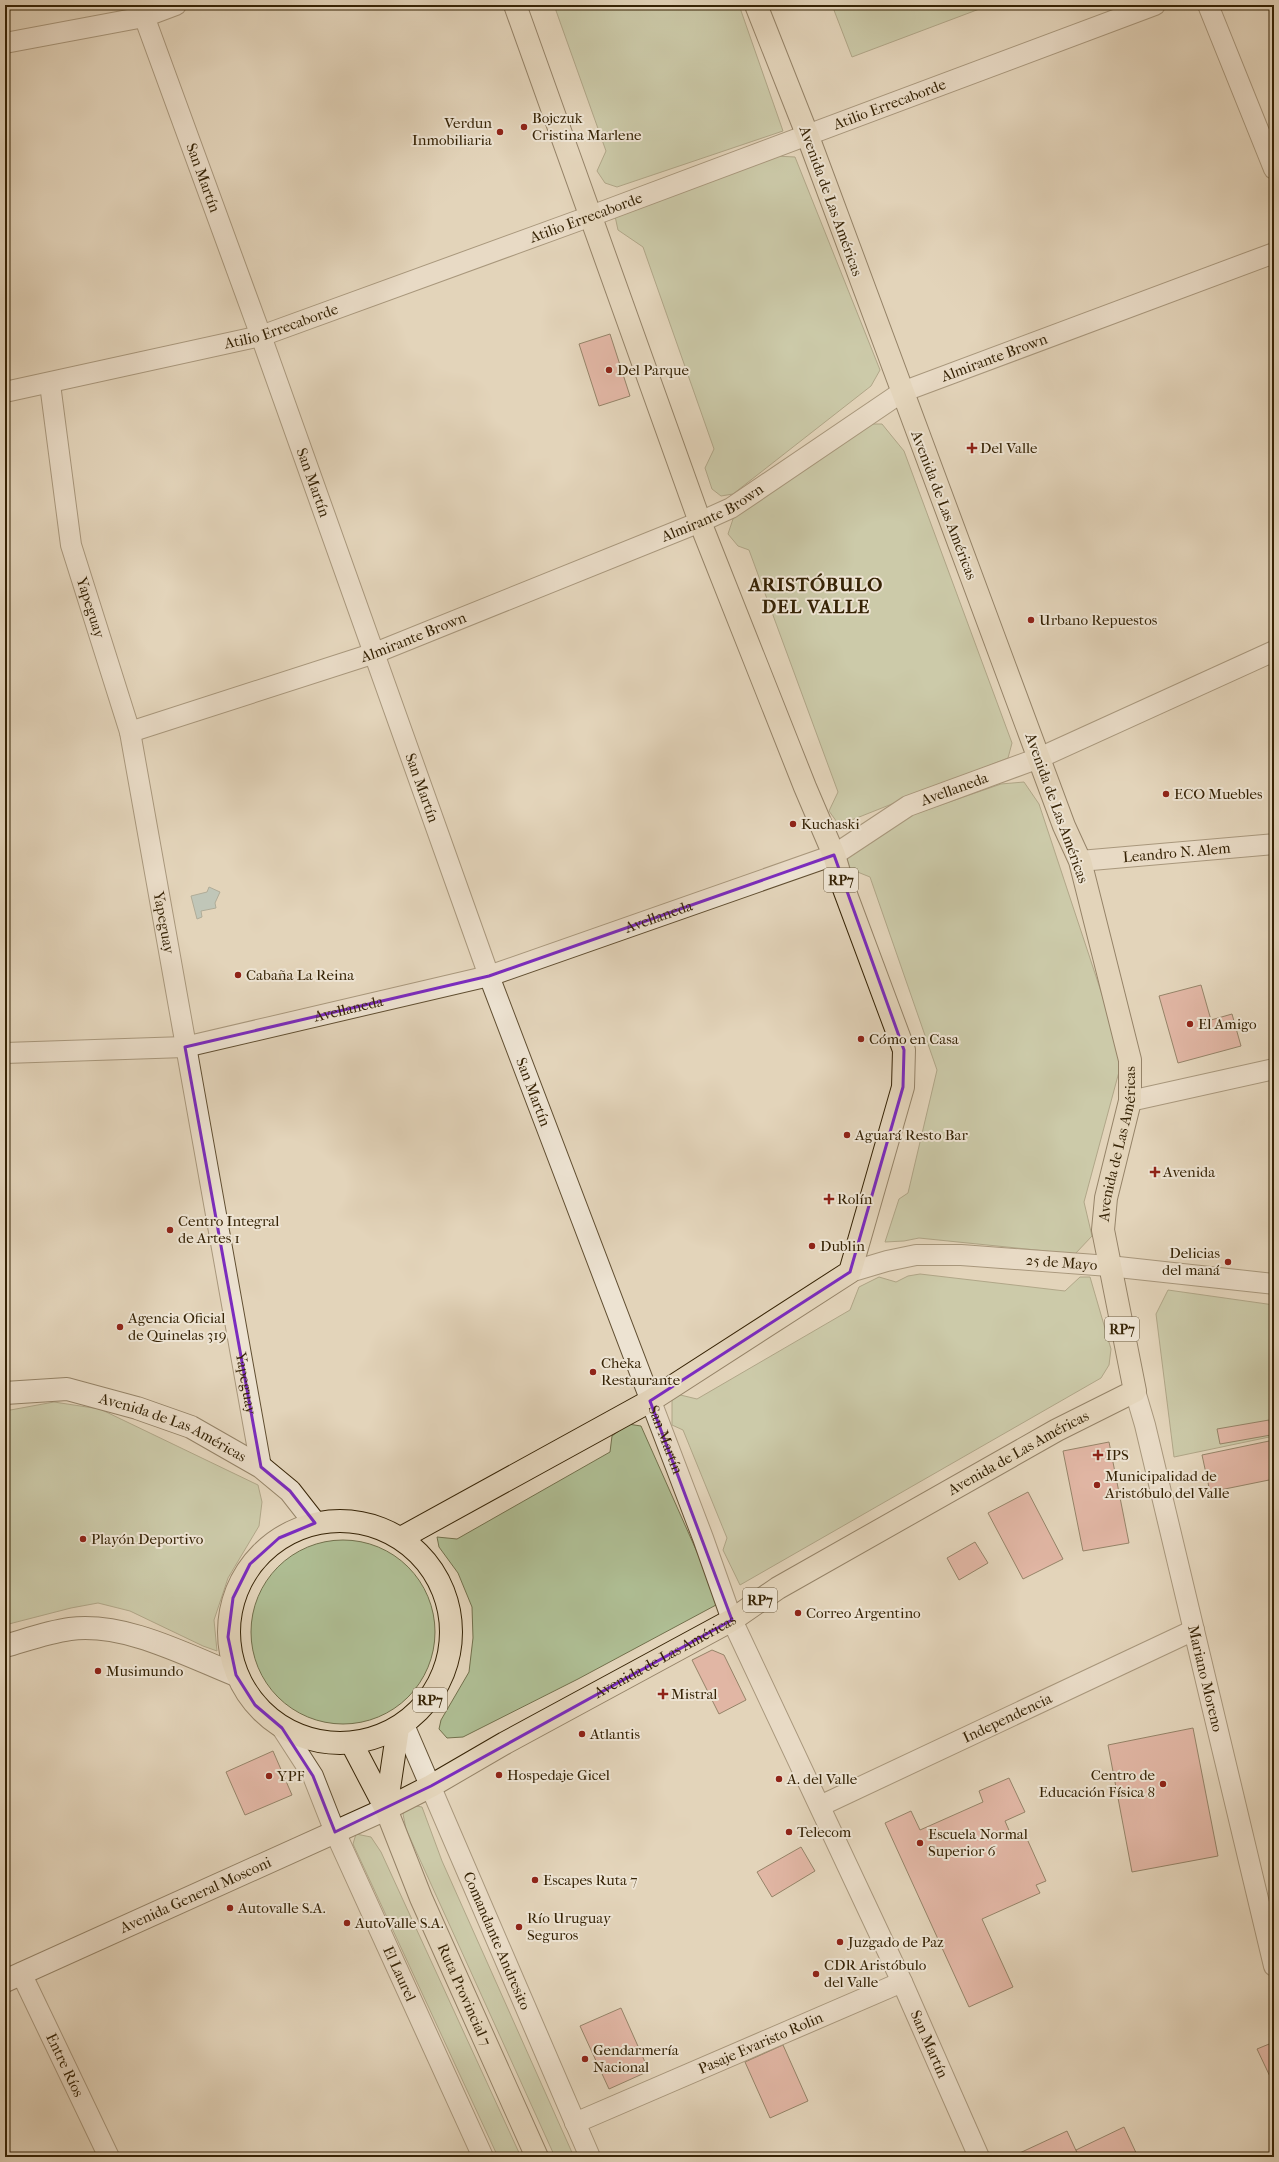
<svg xmlns="http://www.w3.org/2000/svg" width="1279" height="2162" font-family="'IM FELL French Canon',serif">
<style>
.green{fill:#afbe94;stroke:#72704c}
.water{fill:#96b7b6;stroke:#707c6f}
.building{fill:#dd938a;stroke:#362305}
.lines{fill:none;stroke-linecap:round;stroke-linejoin:round}
.street-casing{stroke:#614f32;stroke-width:22}
.secondary-casing{stroke:#362305;stroke-width:24}
.primary-casing{stroke:#362305;stroke-width:24}
.street{stroke:#ede3d2;stroke-width:20}
.secondary{stroke:#ede3d2;stroke-width:22}
.primary{stroke:#e3d4ba;stroke-width:22}
.marked{fill:none;stroke:#7b2cbf;stroke-width:3;stroke-linejoin:round}
.poi-dot{fill:#8f2418;stroke:#ede3d2;stroke-width:1.5}
.labels{text-anchor:middle;dominant-baseline:central;stroke-width:4;stroke-linejoin:round;paint-order:stroke}
.shield{fill:#ede3d2;stroke:#6d5d42;stroke-width:1}
.shield-label{font-size:14px;font-weight:bold;fill:#362305}
.street-label{font-size:15px;fill:#362305;stroke:#ede3d2}
.poi-label{font-size:15px;fill:#362305;stroke:#ede3d2;text-anchor:start}
.district-label{font-size:19px;font-weight:bold;letter-spacing:1px;fill:#362305;stroke:#ede3d2}
</style>
<rect width="100%" height="100%" fill="#e3d4ba"/>
<filter id="stains"><feTurbulence type="fractalNoise" baseFrequency=".005" numOctaves="4"/><feColorMatrix values="0 0 0 0 .2 0 0 0 0 .09 0 0 0 0 .02 0 0 0 .5 -.17"/></filter>
<radialGradient id="worn" r=".72"><stop offset=".6" stop-color="#630" stop-opacity="0"/><stop offset="1" stop-color="#630" stop-opacity=".3"/></radialGradient>
<g class="green">
<path d="M554,5H739L783,131L617,187L605,183L597,171L606,151Z"/>
<path d="M832,5H990L852,57Z"/>
<path d="M776,156L795,157L880,370L871,386L733,494L721,496L712,489L705,468L714,449L643,247L618,230L615,216Z"/>
<path d="M867,424H882L904,451L1012,743L1008,758L839,825L829,811L838,792L749,550L738,546L728,534L734,516Z"/>
<path d="M1024,782L1039,804L1120,1049V1068L1084,1202L1092,1236L1075,1254L919,1238L904,1241L885,1242L899,1199L908,1193L937,1070L870,877L850,869L846,856L863,832L1001,784Z"/>
<path d="M920,1274L1065,1291L1080,1277H1090L1111,1349L1109,1365L1101,1378L740,1585L723,1550L727,1538L683,1430L672,1425V1393L697,1399L850,1310L859,1287L879,1277L896,1282L908,1276Z"/>
<path d="M1168,1290L1274,1305V1436L1174,1457L1156,1314Z"/>
<path d="M54,1402L100,1409L258,1485L262,1502L259,1526L228,1578L214,1620L217,1651L203,1646L130,1611L98,1603L71,1608L5,1625V1411Z"/>
<path d="M628,1424L641,1426L713,1588L716,1605L578,1679L463,1737L447,1738L439,1729L441,1720L469,1672L473,1638L472,1607L458,1573L439,1547L437,1537L457,1539L610,1452L612,1436Z"/>
<circle cx="343" cy="1632" r="92"/>
<path d="M410,1805L422,1807L442,1861L574,2157H555L406,1829L403,1814Z"/>
<path d="M356,1834L371,1837L381,1852L521,2157H498L353,1844Z"/>
</g>
<path class="water" d="M209,887L220,892L215,903L216,908L201,911L202,917L197,919L191,896L207,892Z"/>
<g class="building">
<path d="M610,334L630,396L599,406L579,344Z"/>
<path d="M1201,985L1211,1020L1232,1014L1241,1046L1178,1063L1159,996Z"/>
<path d="M1269,1420L1271,1435L1220,1444L1217,1429Z"/>
<path d="M1274,1440V1479L1210,1492L1202,1455Z"/>
<path d="M1109,1442L1129,1543L1083,1551L1063,1451Z"/>
<path d="M1028,1492L1063,1559L1023,1579L988,1513Z"/>
<path d="M975,1542L988,1563L959,1580L947,1558Z"/>
<path d="M712,1650L724,1655L746,1700L719,1714L692,1660Z"/>
<path d="M1193,1728L1218,1856L1132,1872L1108,1745Z"/>
<path d="M273,1751L292,1795L245,1815L226,1772Z"/>
<path d="M1009,1778L1025,1812L1005,1821L1011,1835L1023,1830L1046,1881L1036,1885L1040,1893L982,1919L1013,1987L969,2007L885,1823L911,1811L920,1830L983,1802L979,1791Z"/>
<path d="M801,1847L815,1871L772,1897L757,1872Z"/>
<path d="M621,2008L649,2071L609,2089L580,2026Z"/>
<path d="M1274,2042V2085L1257,2049Z"/>
<path d="M783,2045L808,2101L770,2118L745,2062Z"/>
<path d="M1124,2127L1138,2157H1079L1076,2150Z"/>
<path d="M1067,2131L1079,2157H1011Z"/>
</g>
<g class="lines">
<defs>
<g id="street">
<path id="s1" d="M140,5L261,336L489,976L703,1538L732,1620L902,1982L979,2157"/>
<path d="M1208,5L1274,169"/>
<path d="M5,43L144,17L176,5"/>
<path id="s2" d="M50,384L71,545L130,732L261,1467"/>
<path id="s3" d="M5,392L261,336L591,216L1155,5"/>
<path id="s4" d="M130,732L375,653L700,522L731,508L902,392L1274,253"/>
<path id="s5" d="M1080,861L1274,844"/>
<path id="s6" d="M5,1053L185,1047L489,976L834,855L908,806L1039,758L1274,651"/>
<path d="M1130,1101L1274,1069"/>
<path id="s7" d="M850,1272L887,1261L916,1255H961L1109,1266L1274,1284"/>
<path id="s8" d="M1135,1391L1145,1425L1274,1966"/>
<path id="s9" d="M404,1725L590,2157"/>
<path id="s10" d="M282,1728L313,1776L335,1832L483,2157"/>
<path id="s11" d="M820,1806L1194,1630"/>
<path id="s12" d="M21,1973L109,2157"/>
<path id="s13" d="M575,2123L902,1982"/>
</g>
<g id="secondary">
<path id="s14" d="M5,1393L67,1389L137,1408L191,1427L261,1467L290,1491L315,1523"/>
<path d="M5,1646C26,1640 48,1632 70,1629C125,1622 186,1655 236,1675"/>
<path id="s15" d="M5,1981L386,1809"/>
</g>
<g id="primary">
<circle cx="340" cy="1632" r="111"/>
<path d="M401,1538L650,1401L850,1272L903,1087L904,1050L844,889L834,855L805,787L700,522L515,5"/>
<path id="s16" d="M352,1744L386,1809L421,1898L537,2157"/>
<path id="s17" d="M386,1809L431,1786L505,1743L732,1620L778,1588L1057,1430L1135,1391L1103,1230L1106,1198L1130,1101V1060L1080,861L1064,826L807,134L756,5"/>
<path d="M386,1809L398,1728"/>
</g>
</defs>
<use href="#street" class="street-casing"/>
<use href="#secondary" class="secondary-casing"/>
<use href="#primary" class="primary-casing"/>
<use href="#street" class="street"/>
<use href="#secondary" class="secondary"/>
<use href="#primary" class="primary"/>
</g>
<path d="M0 0H1279V2162H0ZM834,855L904,1050L903,1087L850,1272L650,1401L732,1620L431,1786L335,1832L313,1776L282,1728L255,1705L236,1675L228,1637L233,1598L250,1564L279,1538L315,1523L290,1491L261,1467L185,1047L489,976Z" fill="#e3d4ba" fill-opacity=".55" fill-rule="evenodd"/>
<path class="marked" d="M834,855L904,1050L903,1087L850,1272L650,1401L732,1620L431,1786L335,1832L313,1776L282,1728L255,1705L236,1675L228,1637L233,1598L250,1564L279,1538L315,1523L290,1491L261,1467L185,1047L489,976Z"/>
<g class="poi-dot">
<circle cx="524" cy="127" r="4"/>
<circle cx="500" cy="132" r="4"/>
<circle cx="609" cy="370" r="4"/>
<path d="M970 442h4v4h4v4h-4v4h-4v-4h-4v-4h4z"/>
<circle cx="1031" cy="620" r="4"/>
<circle cx="1166" cy="794" r="4"/>
<circle cx="793" cy="824" r="4"/>
<circle cx="238" cy="975" r="4"/>
<circle cx="1190" cy="1024" r="4"/>
<circle cx="861" cy="1039" r="4"/>
<circle cx="847" cy="1135" r="4"/>
<path d="M1153 1166h4v4h4v4h-4v4h-4v-4h-4v-4h4z"/>
<path d="M827 1193h4v4h4v4h-4v4h-4v-4h-4v-4h4z"/>
<circle cx="170" cy="1230" r="4"/>
<circle cx="812" cy="1246" r="4"/>
<circle cx="1228" cy="1262" r="4"/>
<circle cx="120" cy="1327" r="4"/>
<circle cx="593" cy="1372" r="4"/>
<path d="M1096 1449h4v4h4v4h-4v4h-4v-4h-4v-4h4z"/>
<circle cx="1097" cy="1485" r="4"/>
<circle cx="83" cy="1539" r="4"/>
<circle cx="798" cy="1613" r="4"/>
<circle cx="98" cy="1671" r="4"/>
<path d="M661 1688h4v4h4v4h-4v4h-4v-4h-4v-4h4z"/>
<circle cx="582" cy="1734" r="4"/>
<circle cx="499" cy="1775" r="4"/>
<circle cx="269" cy="1776" r="4"/>
<circle cx="779" cy="1779" r="4"/>
<circle cx="1163" cy="1784" r="4"/>
<circle cx="789" cy="1832" r="4"/>
<circle cx="920" cy="1843" r="4"/>
<circle cx="535" cy="1880" r="4"/>
<circle cx="230" cy="1908" r="4"/>
<circle cx="347" cy="1923" r="4"/>
<circle cx="519" cy="1927" r="4"/>
<circle cx="840" cy="1942" r="4"/>
<circle cx="816" cy="1974" r="4"/>
<circle cx="585" cy="2059" r="4"/>
</g>
<g class="labels">
<g class="shield">
<rect x="824" y="868" width="34" height="24" rx="3"/>
<rect x="1105" y="1317" width="34" height="24" rx="3"/>
<rect x="743" y="1588" width="34" height="24" rx="3"/>
<rect x="413" y="1688" width="34" height="24" rx="3"/>
</g>
<g class="shield-label">
<text x="841" y="880">RP7</text>
<text x="1122" y="1329">RP7</text>
<text x="760" y="1600">RP7</text>
<text x="430" y="1700">RP7</text>
</g>
<g class="street-label">
<text stroke="none"><textPath href="#s3" startOffset="932">Atilio Errecaborde</textPath></text>
<text stroke="none"><textPath href="#s1" startOffset="184">San Martín</textPath></text>
<text transform="translate(831 201) rotate(70)">Avenida de Las Américas</text>
<text stroke="none"><textPath href="#s3" startOffset="608">Atilio Errecaborde</textPath></text>
<text stroke="none"><textPath href="#s3" startOffset="284">Atilio Errecaborde</textPath></text>
<text stroke="none"><textPath href="#s4" startOffset="947">Almirante Brown</textPath></text>
<text stroke="none"><textPath href="#s1" startOffset="508">San Martín</textPath></text>
<text transform="translate(944 505) rotate(69)">Avenida de Las Américas</text>
<text stroke="none"><textPath href="#s4" startOffset="623">Almirante Brown</textPath></text>
<text stroke="none"><textPath href="#s2" startOffset="228">Yapeguay</textPath></text>
<text stroke="none"><textPath href="#s4" startOffset="299">Almirante Brown</textPath></text>
<text stroke="none"><textPath href="#s1" startOffset="832">San Martín</textPath></text>
<text stroke="none"><textPath href="#s6" startOffset="996">Avellaneda</textPath></text>
<text transform="translate(1057 808) rotate(70)">Avenida de Las Américas</text>
<text stroke="none"><textPath href="#s5" startOffset="97">Leandro N. Alem</textPath></text>
<text stroke="none"><textPath href="#s6" startOffset="672">Avellaneda</textPath></text>
<text stroke="none"><textPath href="#s2" startOffset="552">Yapeguay</textPath></text>
<text stroke="none"><textPath href="#s6" startOffset="348">Avellaneda</textPath></text>
<text stroke="none"><textPath href="#s1" startOffset="1156">San Martín</textPath></text>
<text stroke="none"><textPath href="#s17" startOffset="1110">Avenida de Las Américas</textPath></text>
<text stroke="none"><textPath href="#s7" startOffset="214">25 de Mayo</textPath></text>
<text stroke="none"><textPath href="#s2" startOffset="1020">Yapeguay</textPath></text>
<text stroke="none"><textPath href="#s14" startOffset="175">Avenida de Las Américas</textPath></text>
<text stroke="none"><textPath href="#s1" startOffset="1528">San Martín</textPath></text>
<text stroke="none"><textPath href="#s17" startOffset="726">Avenida de Las Américas</textPath></text>
<text stroke="none"><textPath href="#s17" startOffset="318">Avenida de Las Américas</textPath></text>
<text stroke="none"><textPath href="#s8" startOffset="296">Mariano Moreno</textPath></text>
<text stroke="none"><textPath href="#s11" startOffset="207">Independencia</textPath></text>
<text stroke="none"><textPath href="#s15" startOffset="209">Avenida General Mosconi</textPath></text>
<text stroke="none"><textPath href="#s9" startOffset="235">Comandante Andresito</textPath></text>
<text stroke="none"><textPath href="#s10" startOffset="273">El Laurel</textPath></text>
<text stroke="none"><textPath href="#s16" startOffset="275">Ruta Provincial 7</textPath></text>
<text stroke="none"><textPath href="#s13" startOffset="202">Pasaje Evaristo Rolin</textPath></text>
<text stroke="none"><textPath href="#s1" startOffset="2188">San Martín</textPath></text>
<text stroke="none"><textPath href="#s12" startOffset="102">Entre Ríos</textPath></text>
</g>
<g class="poi-label">
<text x="532" y="118">Bojczuk<tspan x="532" dy="17">Cristina Marlene</tspan></text>
<text x="492" y="123" text-anchor="end">Verdun<tspan x="492" dy="17">Inmobiliaria</tspan></text>
<text x="617" y="370">Del Parque</text>
<text x="980" y="448">Del Valle</text>
<text x="1039" y="620">Urbano Repuestos</text>
<text x="1174" y="794">ECO Muebles</text>
<text x="801" y="824">Kuchaski</text>
<text x="246" y="975">Cabaña La Reina</text>
<text x="1198" y="1024">El Amigo</text>
<text x="869" y="1039">Cómo en Casa</text>
<text x="855" y="1135">Aguará Resto Bar</text>
<text x="1163" y="1172">Avenida</text>
<text x="837" y="1199">Rolín</text>
<text x="178" y="1221">Centro Integral<tspan x="178" dy="17">de Artes 1</tspan></text>
<text x="820" y="1246">Dublin</text>
<text x="1220" y="1253" text-anchor="end">Delicias<tspan x="1220" dy="17">del maná</tspan></text>
<text x="128" y="1318">Agencia Oficial<tspan x="128" dy="17">de Quinelas 319</tspan></text>
<text x="601" y="1363">Cheka<tspan x="601" dy="17">Restaurante</tspan></text>
<text x="1106" y="1455">IPS</text>
<text x="1105" y="1476">Municipalidad de<tspan x="1105" dy="17">Aristóbulo del Valle</tspan></text>
<text x="91" y="1539">Playón Deportivo</text>
<text x="806" y="1613">Correo Argentino</text>
<text x="106" y="1671">Musimundo</text>
<text x="671" y="1694">Mistral</text>
<text x="590" y="1734">Atlantis</text>
<text x="507" y="1775">Hospedaje Gicel</text>
<text x="1155" y="1775" text-anchor="end">Centro de<tspan x="1155" dy="17">Educación Física 8</tspan></text>
<text x="277" y="1776">YPF</text>
<text x="787" y="1779">A. del Valle</text>
<text x="797" y="1832">Telecom</text>
<text x="928" y="1834">Escuela Normal<tspan x="928" dy="17">Superior 6</tspan></text>
<text x="543" y="1880">Escapes Ruta 7</text>
<text x="238" y="1908">Autovalle S.A.</text>
<text x="527" y="1918">Río Uruguay<tspan x="527" dy="17">Seguros</tspan></text>
<text x="355" y="1923">AutoValle S.A.</text>
<text x="848" y="1942">Juzgado de Paz</text>
<text x="824" y="1965">CDR Aristóbulo<tspan x="824" dy="17">del Valle</tspan></text>
<text x="593" y="2050">Gendarmería<tspan x="593" dy="17">Nacional</tspan></text>
</g>
<g class="district-label">
<text x="816" y="585">ARISTÓBULO<tspan x="816" dy="22">DEL VALLE</tspan></text>
</g>
</g>
<rect width="1279" height="2162" fill="none" stroke="#e3d4ba" stroke-width="20"/>
<rect x="6" y="6" width="1267" height="2150" fill="none" stroke="#362305" stroke-width="2"/>
<rect x="10" y="10" width="1259" height="2142" fill="none" stroke="#362305"/>
<rect width="100%" height="100%" filter="url(#stains)"/>
<rect width="100%" height="100%" fill="url(#worn)"/>
</svg>
